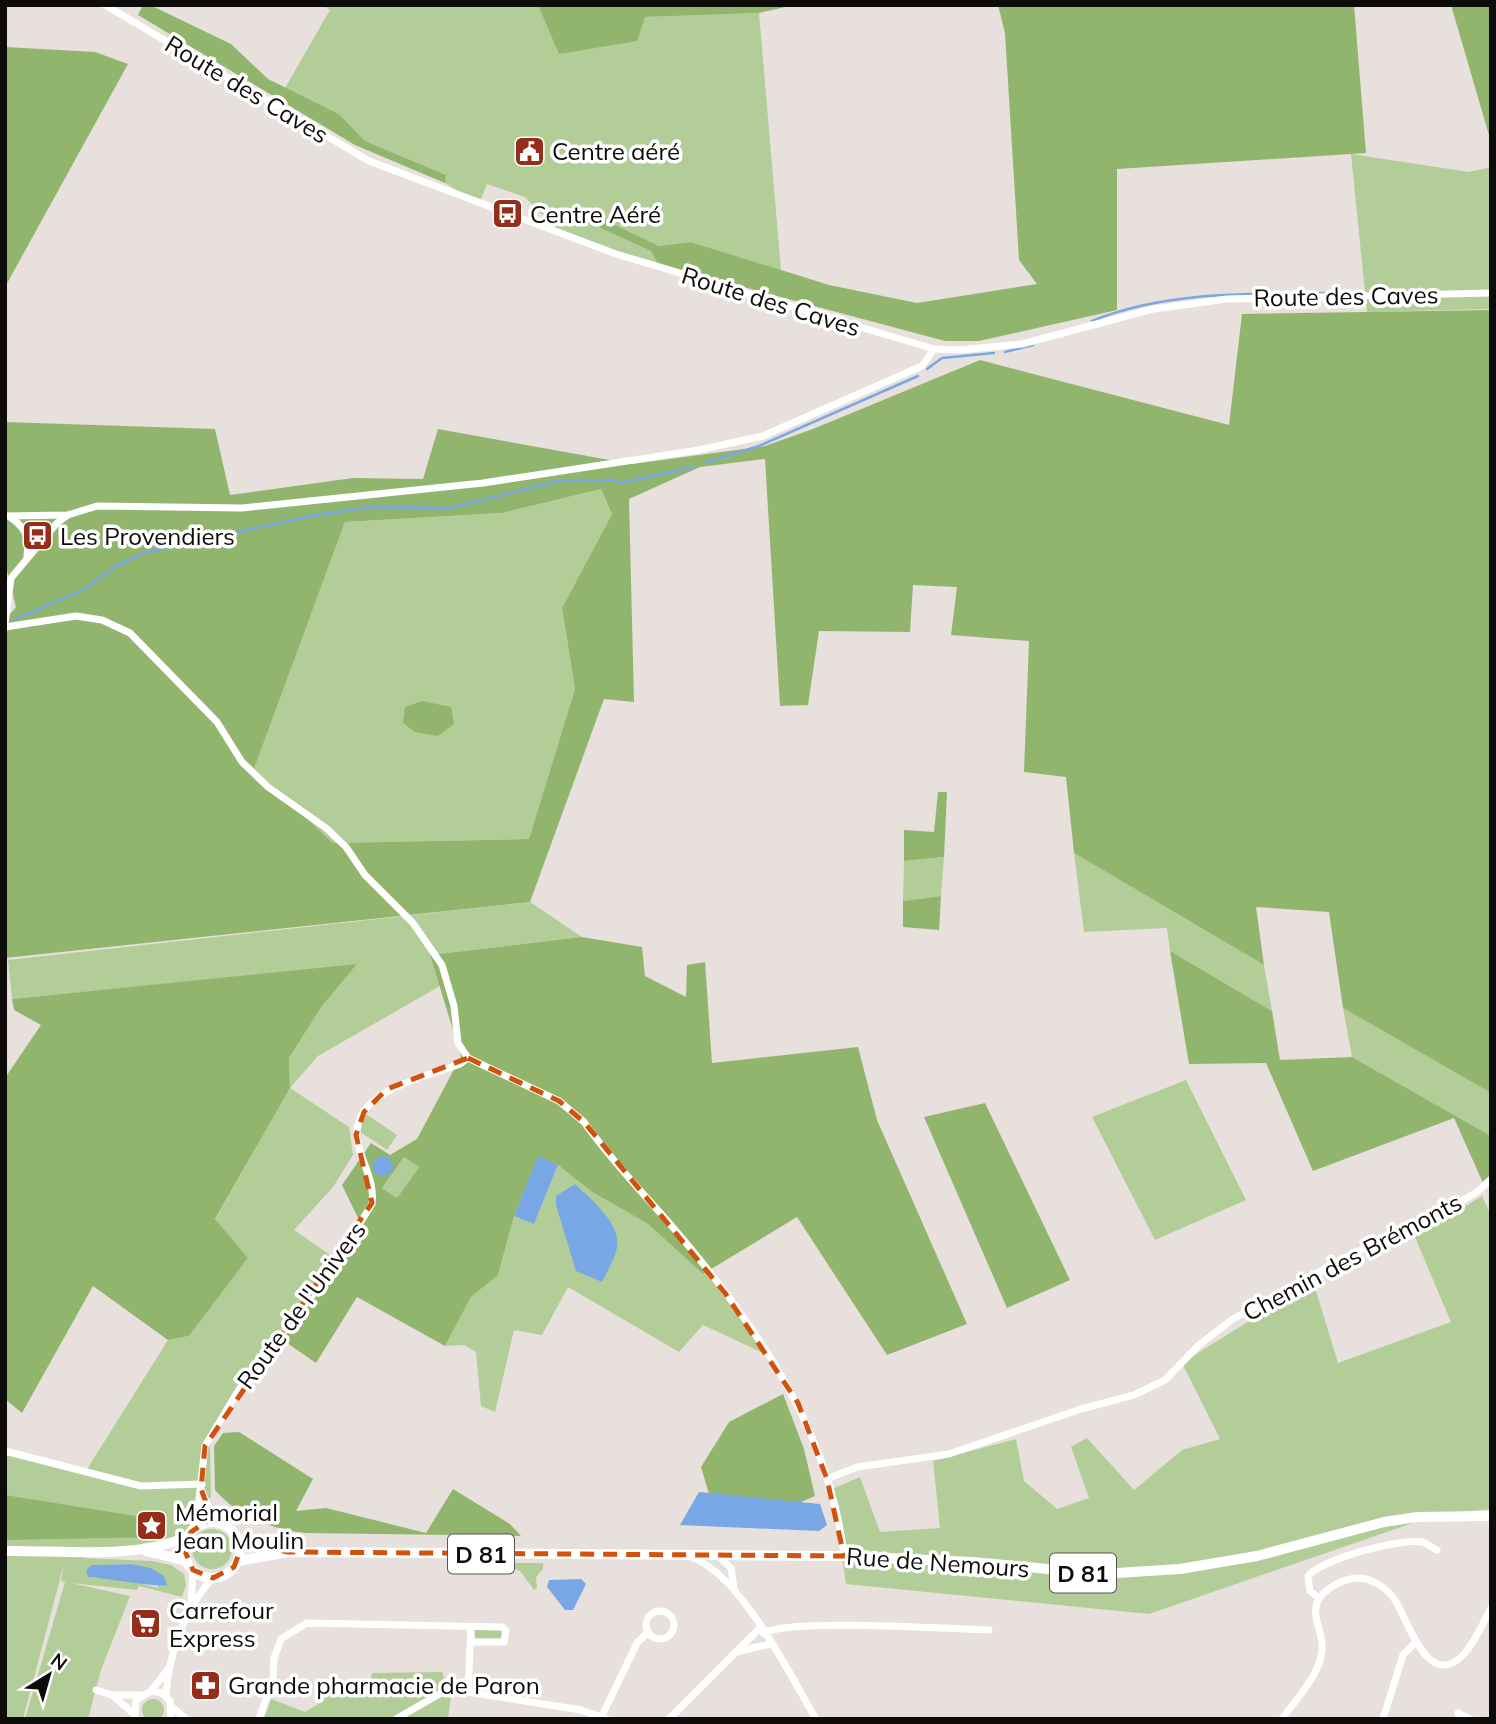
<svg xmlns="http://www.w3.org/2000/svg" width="1496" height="1724" font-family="Mulish,sans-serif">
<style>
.green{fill:#b3cd99;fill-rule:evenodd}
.forest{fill:#92b56d;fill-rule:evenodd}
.water{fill:#79a7e6}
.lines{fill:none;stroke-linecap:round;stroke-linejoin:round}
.stream{stroke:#79a7e6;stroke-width:2.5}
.minor{stroke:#fff;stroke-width:7}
.primary{stroke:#fff;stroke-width:10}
.marked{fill:none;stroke:#d2510c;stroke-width:5;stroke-dasharray:14 9;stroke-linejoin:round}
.labels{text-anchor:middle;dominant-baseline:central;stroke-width:7;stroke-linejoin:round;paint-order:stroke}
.shield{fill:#fff;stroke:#565554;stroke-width:2}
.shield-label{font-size:23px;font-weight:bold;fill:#0e0c0b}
.street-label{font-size:24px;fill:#0e0c0b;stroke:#fff}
.poi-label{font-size:24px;fill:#0e0c0b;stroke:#fff;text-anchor:start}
</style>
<rect width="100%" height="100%" fill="#e7e0dc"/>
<g class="green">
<path d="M324,5H538L560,54L645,17L759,13L781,270L691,242L659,246L580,208L571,214L651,251L658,264L560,233L525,197L487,184L479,204L445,183L446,175L365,141L339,114L285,88L330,10Z"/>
<path d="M1351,154L1469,172L1491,167V309L1367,312Z"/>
<path d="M601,489L612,514L562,608L575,689L529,839L333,843L254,769L345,522L502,513Z"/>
<path d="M1074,853L1264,965L1272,1011L1170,951L1167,928L1084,932Z"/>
<path d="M944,857L941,896L903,901L904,861Z"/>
<path d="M530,902L582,937L430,955L440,986L318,1056L290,1088L349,1127L353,1155L333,1187L294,1230L339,1261L334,1273L240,1392L210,1443L211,1497L177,1542L83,1558L152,1561L171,1565L184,1574L186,1585L182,1597L139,1586L137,1590L71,1583L130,1596L101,1670L88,1719H25L65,1582L61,1581L64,1564L23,1719H5V1455L84,1474L168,1340L189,1336L248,1258L215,1220L290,1088L289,1058L322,1006L356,965L12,999L8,960ZM132,1564L151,1568L159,1588L121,1579L89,1577L92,1565Z"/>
<path d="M1343,1008L1491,1093V1136L1352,1057Z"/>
<path d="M1186,1080L1246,1200L1155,1240L1092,1117Z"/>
<path d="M366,1114L397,1135L387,1150L359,1131Z"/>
<path d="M404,1157L419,1167L397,1198L382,1188Z"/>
<path d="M558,1165L592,1192L648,1224L703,1274L710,1271L767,1355L703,1325L679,1352L568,1287L542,1335L514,1330L495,1412L481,1406L476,1352L464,1345L445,1346L471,1297L498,1275L514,1216L534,1224Z"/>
<path d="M1482,1196L1491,1215V1509L1439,1514L1149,1614L846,1584L832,1489L860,1477L880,1532L940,1528L933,1461L1016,1439L1024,1481L1057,1509L1089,1498L1071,1447L1087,1438L1134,1490L1182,1450L1220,1439L1182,1363L1313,1281L1338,1363L1451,1322L1415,1237Z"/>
<circle cx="212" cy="1549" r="20"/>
<path d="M513,1563H543V1569L536,1577L537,1588L534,1590L520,1571L513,1568Z"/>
<path d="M475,1630H502L501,1639L475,1638Z"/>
<path d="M442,1672L451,1696L448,1719H264L271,1699L305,1712L322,1702L330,1681L370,1683L372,1673Z"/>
<circle cx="153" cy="1710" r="11"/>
</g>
<g class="forest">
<path d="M143,5H150L231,44L268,79L339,114L365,141L446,175L445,183L355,145L138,15Z"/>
<path d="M538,5H794L759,13L645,17L637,41L559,54Z"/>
<path d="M998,5H1354L1366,153L1117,169V310L979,341H945L658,264L651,251L570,214L580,208L659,246L691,242L829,285L917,303L1037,284L1019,260L1005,33Z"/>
<path d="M1451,5H1491V142Z"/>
<path d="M5,47L95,52L128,64L5,287Z"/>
<path d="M1491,310V1093L1343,1008L1329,912L1256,907L1264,965L1074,853L1066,777L1024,772L1029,641L951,635L957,587L913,585L910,632L819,631L808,705L780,706L765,459L700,467L629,499L634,702L604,699L530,902L5,958V620L16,607L5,563V422L215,429L230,495L353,478L423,479L438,429L632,464L765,446L813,429L980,360L1229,425L1242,314ZM601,489L612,514L562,608L575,689L529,839L333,843L254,769L345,522L502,513Z"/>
<path d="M422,701L451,707L454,724L438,736L415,732L403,723L405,707Z"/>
<path d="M938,792H947L944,857L904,861V830L934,832Z"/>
<path d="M941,896L939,930L903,927V901Z"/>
<path d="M582,937L642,947L645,976L686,997L687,965L705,962L712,1063L858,1047L877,1120L967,1324L887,1355L797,1217L703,1274L648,1224L592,1192L558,1165L538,1157L514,1216L498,1275L471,1297L445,1346L357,1297L316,1363L280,1338L334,1273L361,1224L342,1185L371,1143L390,1155L417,1139L461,1056L430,955ZM404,1157L419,1167L397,1198L382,1188Z"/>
<path d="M1170,951L1272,1011L1280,1060L1352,1057L1491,1136V1175L1483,1183L1454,1118L1313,1171L1266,1063L1189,1064Z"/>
<path d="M357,964L322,1006L289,1058L290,1088L215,1219L248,1258L189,1336L168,1340L93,1286L22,1413L5,1399V1078L41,1025L14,1010L12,999Z"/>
<path d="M985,1103L1070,1280L1007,1308L924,1117Z"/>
<path d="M783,1394L804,1449L815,1496L785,1509L712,1504L701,1467L729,1422Z"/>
<path d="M239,1432L313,1479L296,1511L326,1508L426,1533L453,1489L510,1524L521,1536L305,1533C270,1529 239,1517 215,1490L214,1446L223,1433Z"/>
<path d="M5,1495L166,1521L165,1537L5,1540Z"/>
</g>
<g class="water">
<path d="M538,1156L558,1165L534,1224L514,1216Z"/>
<circle cx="383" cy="1166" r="10"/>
<path d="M575,1184C590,1198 621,1224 617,1246C616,1258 607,1271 602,1282L576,1271L556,1205V1196Z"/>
<path d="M699,1492L820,1504L827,1525L819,1531L680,1525Z"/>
<path d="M132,1564L151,1568L164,1576L167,1585C159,1588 104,1578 88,1577L86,1570L92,1565Z"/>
<path d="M581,1579L586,1584L573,1610H565L547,1587L549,1580Z"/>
</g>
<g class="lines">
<g class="stream">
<path d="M1092,321C1169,290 1254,294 1337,293"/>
<path d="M1005,352L1033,345"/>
<path d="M927,369L942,358L994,353"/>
<path d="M707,462L759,446L918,376"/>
<path d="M15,619L83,590L115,567L146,552L312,516L370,507L450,508L558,481L613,480L620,483L694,467"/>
</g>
<g class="minor">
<path d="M105,5L369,161L616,254L934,349L960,350L1022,344L1153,309L1227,299L1491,293"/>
<path d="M5,516L68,515L97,506L242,508L483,483L699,450L763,436L922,366L934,349"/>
<path d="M10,517C26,528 29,536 27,556"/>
<path d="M5,624L11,578L57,523L68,515"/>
<path d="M5,627L76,616L102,620L130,633L217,722L242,762L268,787L326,828L346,847L365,875L413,923L442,965L454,1006L458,1043L468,1058L559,1101L584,1122C610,1159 641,1191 670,1224C752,1319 830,1429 844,1556"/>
<path d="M5,1451L141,1486L202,1484"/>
<path d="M827,1479L857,1467L949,1454L1081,1409L1134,1395L1165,1380L1200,1344L1233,1319L1352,1254L1424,1223L1477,1192L1491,1179"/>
<path d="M201,1489L215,1522"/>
<path d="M196,1527L205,1446L238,1391L324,1280L372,1204C375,1184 364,1166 359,1147C343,1092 424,1078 460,1064L468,1058"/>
<path d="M716,1554L731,1568L734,1588"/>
<path d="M690,1557C739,1571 790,1675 816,1719"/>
<path d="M1319,1598L1310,1591L1308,1576C1322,1559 1400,1538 1422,1542C1427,1543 1432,1548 1437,1550"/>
<path d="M191,1604L193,1570"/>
<circle cx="660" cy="1625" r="14"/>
<path d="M763,1633C792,1618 947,1629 989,1630"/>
<path d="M736,1652L770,1644"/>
<path d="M96,1690L112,1695H140"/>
<path d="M468,1690L471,1627"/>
<path d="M151,1691L169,1668"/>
<path d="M112,1695L133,1713"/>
<path d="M166,1696C168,1656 185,1607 213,1578"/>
<path d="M172,1707L186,1719"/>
<path d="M1458,1713L1470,1719"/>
<path d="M601,1718L637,1643L648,1632"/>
<path d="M135,1719L136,1700L151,1691L162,1693L170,1701L171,1719"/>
<path d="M259,1719L273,1679L274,1658L281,1639L307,1623L502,1627L506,1631L504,1642H471"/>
<path d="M396,1719L448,1689L581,1710L607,1719"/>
<path d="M669,1719L760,1628"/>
<path d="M1282,1719C1297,1698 1319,1676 1322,1651C1325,1631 1306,1613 1322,1595C1331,1585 1346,1578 1360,1578C1373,1579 1387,1588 1395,1600C1407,1618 1428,1693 1464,1654C1475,1642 1483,1623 1491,1608"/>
<path d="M1383,1719L1403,1655L1415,1643"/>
</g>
<g class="primary">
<circle cx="212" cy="1550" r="28"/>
<path d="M239,1541L279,1550"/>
<path d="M5,1551C64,1550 132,1560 187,1537"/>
<path d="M146,1551L187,1561"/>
<path d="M238,1561L288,1552L844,1556L972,1562L1101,1574L1180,1569L1257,1556L1384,1522L1417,1517L1491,1516"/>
</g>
</g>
<path class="marked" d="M468,1058L559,1101L584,1122L725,1293L798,1403L827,1479L844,1556L288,1552L243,1542L234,1567L213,1578L193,1570L184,1549L191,1532L212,1518L201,1489L205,1446L372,1203L356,1135L364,1112L387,1089Z"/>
<defs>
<symbol id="civic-square" viewBox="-11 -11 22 22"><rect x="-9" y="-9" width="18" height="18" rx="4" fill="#962c1a" stroke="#fff"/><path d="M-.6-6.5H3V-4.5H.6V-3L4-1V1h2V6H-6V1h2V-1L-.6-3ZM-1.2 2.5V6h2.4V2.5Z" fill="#fff"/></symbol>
<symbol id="bus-square" viewBox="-11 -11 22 22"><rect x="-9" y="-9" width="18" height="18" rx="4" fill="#962c1a" stroke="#fff"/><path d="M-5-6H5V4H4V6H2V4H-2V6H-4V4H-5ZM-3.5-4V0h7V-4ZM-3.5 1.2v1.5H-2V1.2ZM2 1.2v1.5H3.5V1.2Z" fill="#fff"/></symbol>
<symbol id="sight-square" viewBox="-11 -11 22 22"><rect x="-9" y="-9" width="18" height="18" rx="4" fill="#962c1a" stroke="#fff"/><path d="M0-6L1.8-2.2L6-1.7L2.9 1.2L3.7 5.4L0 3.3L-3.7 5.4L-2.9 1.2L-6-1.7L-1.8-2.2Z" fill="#fff"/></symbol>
<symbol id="supermarket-square" viewBox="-11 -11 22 22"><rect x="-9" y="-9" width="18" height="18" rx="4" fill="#962c1a" stroke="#fff"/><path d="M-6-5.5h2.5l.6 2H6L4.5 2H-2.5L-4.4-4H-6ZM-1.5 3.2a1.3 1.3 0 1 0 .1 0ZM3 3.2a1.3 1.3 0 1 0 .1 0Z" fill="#fff"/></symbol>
<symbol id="pharmacy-square" viewBox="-11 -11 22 22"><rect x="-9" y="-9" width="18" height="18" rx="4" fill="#962c1a" stroke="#fff"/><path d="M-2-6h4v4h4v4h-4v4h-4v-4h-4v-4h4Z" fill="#fff"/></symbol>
</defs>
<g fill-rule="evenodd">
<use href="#civic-square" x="512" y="134" width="35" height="35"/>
<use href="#bus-square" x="490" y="196" width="35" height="35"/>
<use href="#bus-square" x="20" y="518" width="35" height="35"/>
<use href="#sight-square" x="134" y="1508" width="35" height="35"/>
<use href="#supermarket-square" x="128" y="1606" width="35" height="35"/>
<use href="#pharmacy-square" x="188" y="1668" width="35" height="35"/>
</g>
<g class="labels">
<g class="shield">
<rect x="448" y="1534.5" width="66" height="39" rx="5"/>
<rect x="1050" y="1553.5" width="66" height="39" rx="5"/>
</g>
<g class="shield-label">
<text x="481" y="1554">D 81</text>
<text x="1083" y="1573">D 81</text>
</g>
<g class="street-label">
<text transform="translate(247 89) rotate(31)">Route des Caves</text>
<text transform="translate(1346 296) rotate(-1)">Route des Caves</text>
<text transform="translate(771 301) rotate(17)">Route des Caves</text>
<text transform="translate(1352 1257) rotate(-28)">Chemin des Brémonts</text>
<text transform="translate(301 1305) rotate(-54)">Route de l'Univers</text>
<text transform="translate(938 1562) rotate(4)">Rue de Nemours</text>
</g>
<g class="poi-label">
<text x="552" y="151">Centre aéré</text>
<text x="530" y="214">Centre Aéré</text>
<text x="60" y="536">Les Provendiers</text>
<text x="175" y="1512">Mémorial<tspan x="175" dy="28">Jean Moulin</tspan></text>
<text x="169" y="1610">Carrefour<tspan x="169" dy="28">Express</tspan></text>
<text x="228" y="1685">Grande pharmacie de Paron</text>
</g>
</g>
<rect width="1496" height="1724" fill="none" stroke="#0e0c0b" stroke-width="14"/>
<g transform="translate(49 1675) rotate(37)" stroke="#ffffff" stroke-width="5" paint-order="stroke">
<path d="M0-5L12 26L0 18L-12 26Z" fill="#0e0c0b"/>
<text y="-10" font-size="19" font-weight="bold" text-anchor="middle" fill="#0e0c0b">N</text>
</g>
</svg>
